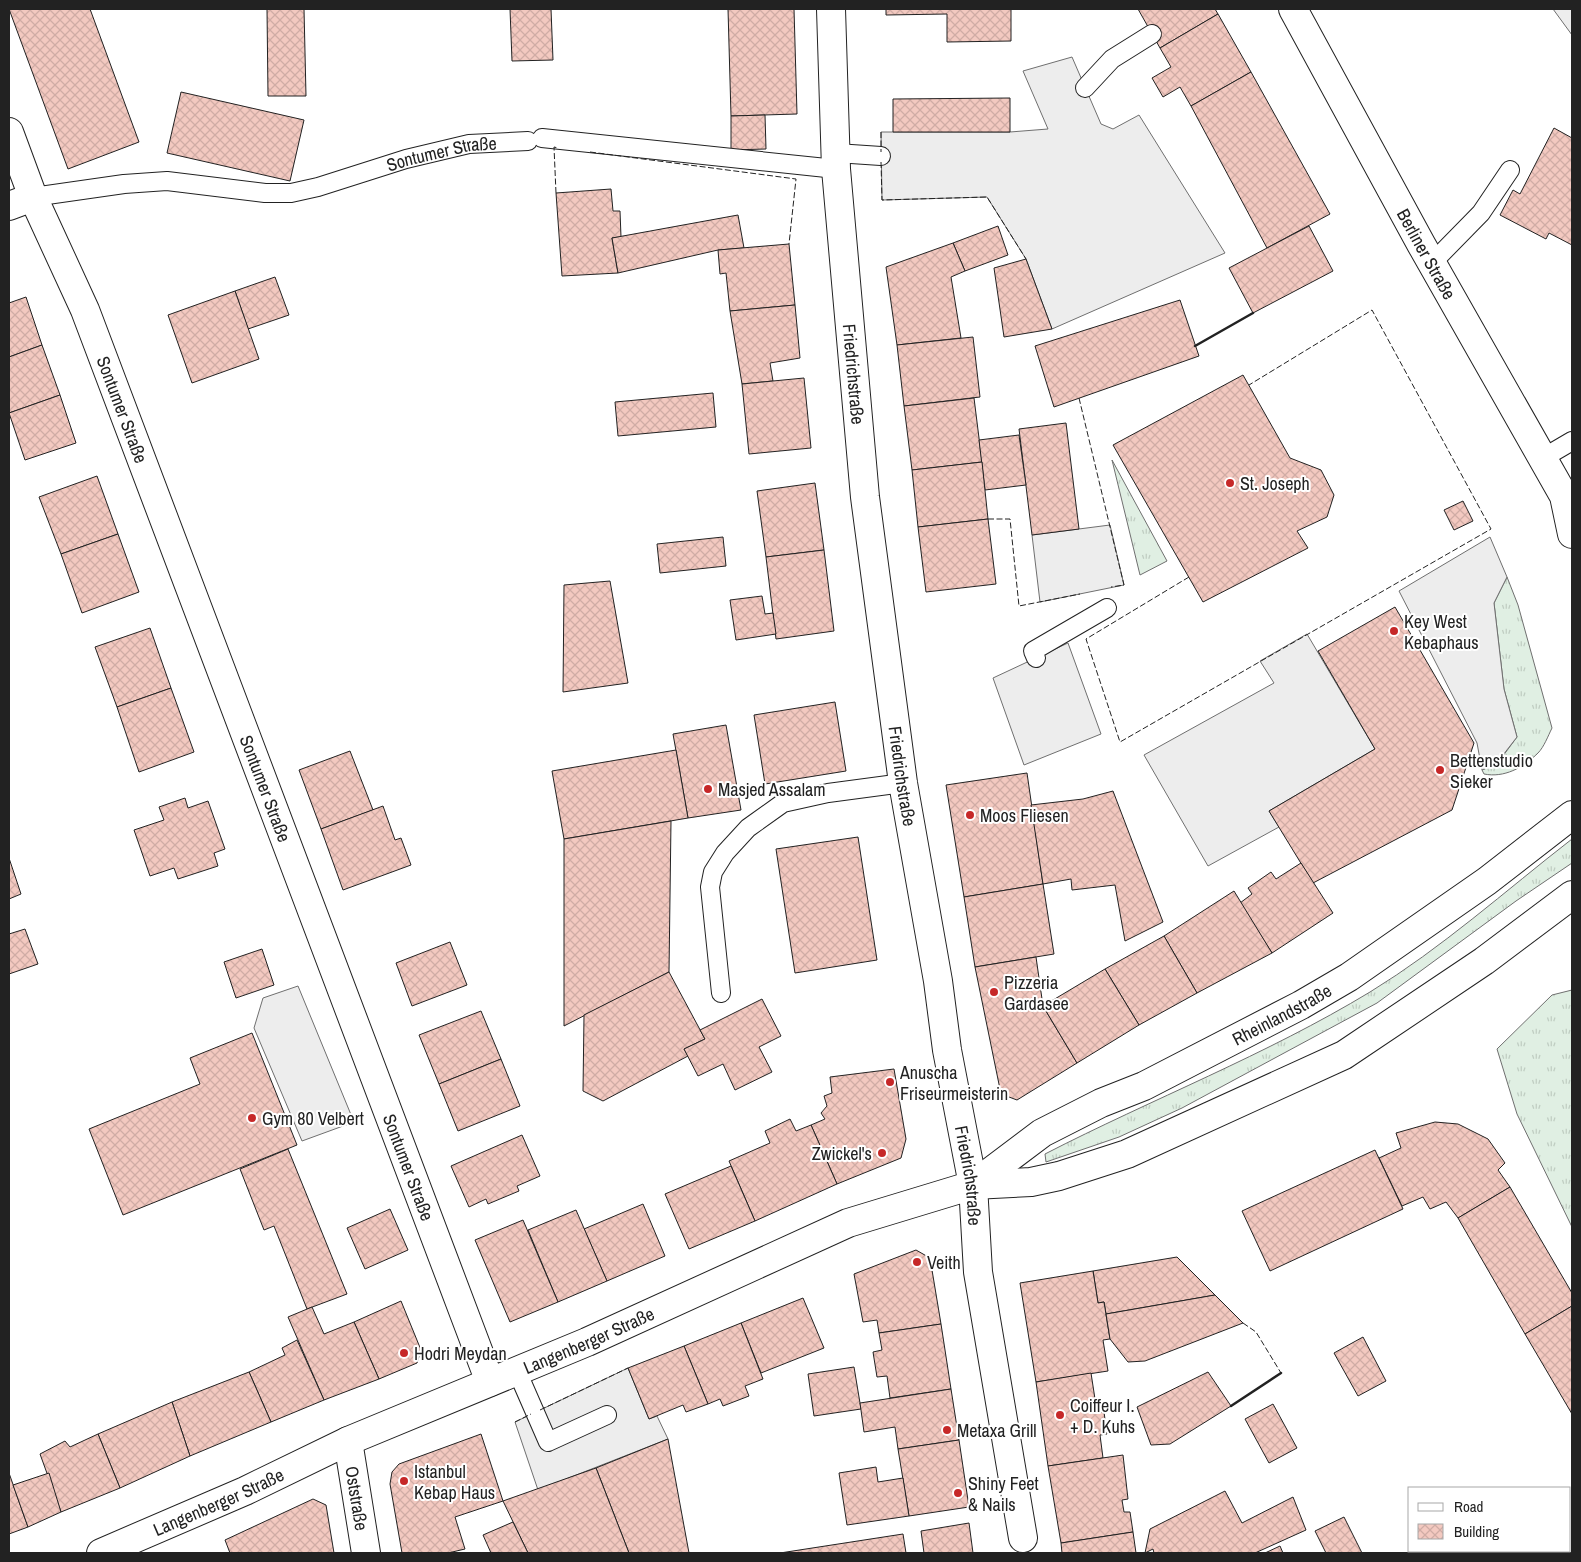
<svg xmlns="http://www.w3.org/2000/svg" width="1581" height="1562" font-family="'Archivo Narrow',sans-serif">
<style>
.grass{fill:url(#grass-tufts);stroke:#6f6f6f}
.parking{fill:#ededed;stroke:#6f6f6f}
.building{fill:url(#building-cross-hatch);stroke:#222}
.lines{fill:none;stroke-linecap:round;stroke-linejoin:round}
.lane-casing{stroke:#222;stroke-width:20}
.street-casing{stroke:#222;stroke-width:30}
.secondary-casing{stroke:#222;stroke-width:30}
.lane{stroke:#fff;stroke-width:18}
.street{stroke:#fff;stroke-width:28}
.secondary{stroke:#fff;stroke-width:28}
.fence{stroke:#222;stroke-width:1;stroke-dasharray:6 2.5;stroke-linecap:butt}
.wall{stroke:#222;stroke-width:2.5}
.poi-dot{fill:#c62828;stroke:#fff;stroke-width:2}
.labels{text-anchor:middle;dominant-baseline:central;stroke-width:4;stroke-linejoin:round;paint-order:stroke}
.street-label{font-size:18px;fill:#222;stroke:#fff}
.poi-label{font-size:18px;fill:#222;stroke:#fff;text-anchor:start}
</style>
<defs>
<pattern id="grass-tufts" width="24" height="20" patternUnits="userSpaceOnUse" patternTransform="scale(1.25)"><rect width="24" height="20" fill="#e0efe3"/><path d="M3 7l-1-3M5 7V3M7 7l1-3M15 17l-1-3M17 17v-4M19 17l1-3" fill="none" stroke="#c0cdc2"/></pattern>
<pattern id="building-cross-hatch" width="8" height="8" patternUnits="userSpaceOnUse" patternTransform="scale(1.25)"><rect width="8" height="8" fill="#f3c9c0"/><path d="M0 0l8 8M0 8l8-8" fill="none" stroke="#d0aca5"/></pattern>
</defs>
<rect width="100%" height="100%" fill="#fff"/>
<g class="grass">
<path d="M1112,460L1167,561L1140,575Z"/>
<path d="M1507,577L1518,605L1552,728C1548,736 1544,747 1538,753C1523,768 1504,778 1484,774L1482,770L1497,764L1517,737L1504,689L1494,603Z"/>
<path d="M1572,839V863L1516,901L1377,1003L1182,1108L1119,1137L1046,1162L1045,1154C1152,1099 1266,1055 1370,992C1442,948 1505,891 1572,839Z"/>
<path d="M1572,990V1227L1517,1114L1497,1049L1552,995Z"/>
</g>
<g class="parking">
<path d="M1553,9H1572V35Z"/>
<path d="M1072,57L1101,124L1113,129L1139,115L1225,253L1052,329L1026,259L987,197L882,200L881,132H1010L1048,129L1023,71Z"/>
<path d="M1110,525L1124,585L1040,602L1032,535Z"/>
<path d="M1490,537L1507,577L1494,603L1504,689L1517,737L1496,764L1482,770L1477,743L1399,591Z"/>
<path d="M1307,634L1375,749L1269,811L1279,827L1208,866L1144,755L1274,683L1260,661Z"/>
<path d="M1068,643L1101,734L1024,765L993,678Z"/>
<path d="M298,986L354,1122L302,1141L254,1028L263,998Z"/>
<path d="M628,1368L649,1419L657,1416L668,1439L538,1490L515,1422Z"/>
</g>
<g class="building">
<path d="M9,9H90L139,142L68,169Z"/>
<path d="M267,9H304L306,96H268Z"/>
<path d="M510,9H551L553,60L512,61Z"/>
<path d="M728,9H794L797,114L731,116Z"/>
<path d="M886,9H1011V41L947,42V14L886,15Z"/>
<path d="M1138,9H1215L1218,14L1160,48Z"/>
<path d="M1218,14L1251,72L1191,106L1180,87L1163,97L1152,78L1171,67L1160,48Z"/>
<path d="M1251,72L1330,214L1267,248L1191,106Z"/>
<path d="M181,92L304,120L290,181L167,153Z"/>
<path d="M1010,98V132H893V99Z"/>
<path d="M765,115L766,149L731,150V116Z"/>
<path d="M1554,128L1572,138V245L1549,233L1546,239L1500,215L1513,190L1520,194Z"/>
<path d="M611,189L613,211H620L621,237L612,238L618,273L562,276L556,193Z"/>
<path d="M738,215L744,248L718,250L618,273L612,238Z"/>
<path d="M998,226L1008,255L965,271L953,243Z"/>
<path d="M1309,226L1333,271L1253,313L1229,268Z"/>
<path d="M953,243L965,271L951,277L961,338L897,345L886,267Z"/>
<path d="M789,244L795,305L730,311L726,273L720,274L718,250Z"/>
<path d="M1026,259L1052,329L1004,337L994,268Z"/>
<path d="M275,277L289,315L248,329L235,291Z"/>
<path d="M235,291L259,359L192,383L168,315Z"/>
<path d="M26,297L42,345L9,357V303Z"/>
<path d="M1180,300L1199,356L1054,407L1035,346Z"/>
<path d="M795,305L800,358L770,363L773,381L742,384L730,311Z"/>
<path d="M973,337L980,397L904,406L897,345Z"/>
<path d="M42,345L60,395L9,413V357Z"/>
<path d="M1243,375L1290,458L1321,470L1334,495L1327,517L1297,531L1308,548L1203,602L1113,445Z"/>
<path d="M804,378L811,448L749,454L742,384Z"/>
<path d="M713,393L716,427L618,436L615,402Z"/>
<path d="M60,395L76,443L25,460L9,413Z"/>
<path d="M974,398L982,462L912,470L904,406Z"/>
<path d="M1066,423L1079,529L1032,535L1019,429Z"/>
<path d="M1019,435L1026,485L985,490L979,440Z"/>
<path d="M982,462L988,519L918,527L912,470Z"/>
<path d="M97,476L118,534L61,554L39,497Z"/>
<path d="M815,483L824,550L766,557L757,491Z"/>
<path d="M1463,501L1473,521L1454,530L1444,510Z"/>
<path d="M988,519L996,584L926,592L918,527Z"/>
<path d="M118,534L139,592L82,613L61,554Z"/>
<path d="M723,537L726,566L660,573L657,544Z"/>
<path d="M824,550L834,631L776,639L766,557Z"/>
<path d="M610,581L628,683L563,692L564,585Z"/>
<path d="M762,596L765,614L773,613L776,634L736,640L730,600Z"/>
<path d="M1395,607L1474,743L1452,810L1313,883L1269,811L1375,749L1318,651Z"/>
<path d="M150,628L171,688L117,707L95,647Z"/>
<path d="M171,688L194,752L139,772L117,707Z"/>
<path d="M835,702L846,771L765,784L754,715Z"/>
<path d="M726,725L741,810L688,818L673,734Z"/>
<path d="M676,750L688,818L564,839L552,771Z"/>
<path d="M350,751L373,810L321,829L299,770Z"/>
<path d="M1027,773L1043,884L964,897L946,785Z"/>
<path d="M1113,791L1163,922L1125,941L1115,885L1072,890L1071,879L1043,884L1031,805L1083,799Z"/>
<path d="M185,798L188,808L208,801L225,849L214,853L218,866L178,879L174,868L150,876L134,830L164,820L159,807Z"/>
<path d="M383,806L395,840L401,838L411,865L343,890L321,829Z"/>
<path d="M671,821L669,972L564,1026V839Z"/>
<path d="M858,837L877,960L795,973L776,849Z"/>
<path d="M9,858L21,894L9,899Z"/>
<path d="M1301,863L1333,913L1272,953L1240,903L1252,894L1248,888L1271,872L1276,879Z"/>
<path d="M1043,884L1054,954L975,967L964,897Z"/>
<path d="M1234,891L1272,953L1197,993L1164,936Z"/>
<path d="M25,929L38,964L9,974V934Z"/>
<path d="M1164,936L1197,993L1139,1025L1105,969Z"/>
<path d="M450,942L467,985L412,1006L396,963Z"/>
<path d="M262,949L274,985L236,998L224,962Z"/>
<path d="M1036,957L1043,1006L1077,1063L1017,1100L1001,1094L975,967Z"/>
<path d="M1105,969L1139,1025L1077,1063L1043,1006Z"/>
<path d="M669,972L705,1039L684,1049L688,1056L603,1101L583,1091L584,1015Z"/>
<path d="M762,999L781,1036L759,1047L772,1072L735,1090L723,1064L698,1076L684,1049L705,1039L700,1030Z"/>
<path d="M481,1011L501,1059L439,1084L419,1035Z"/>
<path d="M252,1033L297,1145L123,1215L89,1129L200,1084L190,1058Z"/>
<path d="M501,1059L520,1106L458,1131L439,1084Z"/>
<path d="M894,1069L906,1139L901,1158L837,1184L811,1125L825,1119L821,1113L827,1106L824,1096L832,1093L830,1077Z"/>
<path d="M790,1119L796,1131L811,1125L837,1184L755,1221L729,1161L770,1143L765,1131Z"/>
<path d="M1435,1122L1458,1124L1488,1139L1505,1163L1498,1170L1510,1187L1458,1218L1446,1202L1430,1209L1423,1197L1402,1206L1379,1158L1401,1148L1396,1133Z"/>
<path d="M522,1135L540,1176L517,1186L519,1191L488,1204L486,1199L469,1207L451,1166Z"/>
<path d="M288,1149L347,1294L307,1309L274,1226L264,1230L240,1169Z"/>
<path d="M1375,1150L1403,1209L1270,1271L1242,1211Z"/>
<path d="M731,1166L755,1221L689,1249L665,1194Z"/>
<path d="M1510,1187L1572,1293V1306L1525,1334L1458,1218Z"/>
<path d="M643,1204L665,1256L607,1281L584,1229Z"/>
<path d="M390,1209L408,1250L365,1269L347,1228Z"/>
<path d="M576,1210L607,1281L558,1302L528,1230Z"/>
<path d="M523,1220L558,1302L510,1322L475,1240Z"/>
<path d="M916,1250L930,1258L941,1324L879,1333L877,1320L863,1322L854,1274Z"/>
<path d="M1177,1257L1215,1295L1106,1314L1104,1302L1098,1303L1093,1271Z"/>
<path d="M1093,1271L1098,1303L1104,1302L1110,1339L1103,1340L1108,1371L1036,1382L1020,1283Z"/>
<path d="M1215,1295L1243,1323L1145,1361L1128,1362L1110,1339L1106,1314Z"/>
<path d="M803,1298L824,1348L761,1373L741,1323Z"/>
<path d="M401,1301L421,1350L417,1363L379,1379L354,1322Z"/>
<path d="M1572,1306V1414L1525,1334Z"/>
<path d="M312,1307L324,1334L354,1322L379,1379L324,1400L288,1317Z"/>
<path d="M741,1323L763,1379L745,1386L749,1396L723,1406L720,1399L708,1404L684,1346Z"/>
<path d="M941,1324L951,1389L890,1398L887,1376L877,1377L873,1352L882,1350L879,1333Z"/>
<path d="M1363,1337L1386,1381L1358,1396L1334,1353Z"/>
<path d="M297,1340L324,1400L271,1422L249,1372L285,1355L282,1348Z"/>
<path d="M684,1346L708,1404L686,1412L683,1405L649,1419L628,1368Z"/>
<path d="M854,1367L861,1409L814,1416L808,1374Z"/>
<path d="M249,1372L271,1422L190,1456L172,1402Z"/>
<path d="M1208,1372L1231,1406L1170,1444L1151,1445L1137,1407Z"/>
<path d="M1091,1373L1097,1412H1104L1107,1434L1100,1435L1103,1458L1048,1466L1036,1382Z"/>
<path d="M951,1389L959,1440L898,1449L895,1427L864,1432L860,1403Z"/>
<path d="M172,1402L190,1456L120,1488L98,1434Z"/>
<path d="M1273,1404L1297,1448L1269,1463L1245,1419Z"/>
<path d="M98,1434L120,1488L61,1512L40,1454L65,1441L70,1447Z"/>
<path d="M481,1434L503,1501L455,1517L465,1549L448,1553H402L390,1484L392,1472L399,1464Z"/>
<path d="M668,1439L689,1553H629L596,1468Z"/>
<path d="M959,1440L969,1507L909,1516L898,1449Z"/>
<path d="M1123,1455L1128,1499L1122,1500L1124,1512H1130L1133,1532L1061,1543L1048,1466Z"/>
<path d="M876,1467L878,1482L903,1478L909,1516L847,1525L839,1473Z"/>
<path d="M596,1468L629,1553H528L503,1501Z"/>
<path d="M9,1473L28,1527L9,1534Z"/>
<path d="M49,1473L61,1512L28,1527L13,1485Z"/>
<path d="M1225,1491L1242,1523L1293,1497L1306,1530L1255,1553H1154L1153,1549L1145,1553L1150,1529Z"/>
<path d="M313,1499L326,1505L334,1553H230L225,1540Z"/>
<path d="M1344,1517L1362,1553H1326L1315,1531Z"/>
<path d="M513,1522L528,1553H491L483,1535Z"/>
<path d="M969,1523L973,1553H924L921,1531Z"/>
<path d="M1133,1532L1136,1553H1062L1061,1543Z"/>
<path d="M903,1534L906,1553H780Z"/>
<path d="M1280,1546L1283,1553H1265Z"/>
</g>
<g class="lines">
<defs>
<g id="lane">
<path d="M1085,88L1112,59L1152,34"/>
<path d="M542,138L836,169"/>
<path d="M836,153L881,156"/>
<path id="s1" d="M33,197L124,184L167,181L265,193H291L318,187L406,159L469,144L528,141"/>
<path d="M1432,263L1481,213L1510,170"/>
<path d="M1543,458L1572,441"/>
<path d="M1036,658L1033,651L1107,608"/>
<path d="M721,993L710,887L713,872L725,853L748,828L783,803L828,793L903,783"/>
<path d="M517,1371L548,1442L607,1415"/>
<path d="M1494,1553L1499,1551"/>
</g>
<g id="street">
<path id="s2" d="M831,9L836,169L865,497L903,783L938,981L947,1050L973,1185L978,1272L1023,1538"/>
<path id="s3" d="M9,132L33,197L85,310L490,1382"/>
<path d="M9,206L33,197"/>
</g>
<g id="secondary">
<path id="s4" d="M1293,9L1421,244L1564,496L1572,534"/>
<path id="s5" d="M973,1185L1042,1133L1101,1103L1144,1086L1301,1005L1349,977L1487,881L1572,815"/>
<path id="s6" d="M348,1441L366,1553"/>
<path id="s7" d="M101,1553L245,1491L348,1441L587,1342L848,1223L973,1185L1031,1182L1059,1176L1127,1154L1344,1055L1484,961L1572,895"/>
</g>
</defs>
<use href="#lane" class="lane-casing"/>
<use href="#street" class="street-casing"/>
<use href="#secondary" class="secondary-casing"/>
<use href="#lane" class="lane"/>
<use href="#street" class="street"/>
<use href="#secondary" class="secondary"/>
<g class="fence">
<path d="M881,132V152"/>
<path d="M590,152L796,179L789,244"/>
<path d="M881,162L882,200L987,197L1026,259"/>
<path d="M556,193L554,147L558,148"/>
<path d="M1079,398L1124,585L1111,587"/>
<path d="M988,519H1010L1019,606L1080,594"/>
<path d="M1189,577L1086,639L1120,742L1491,529L1372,310L1249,385"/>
<path d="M1243,1323L1256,1332L1281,1373"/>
<path d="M540,1410L628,1368"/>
<path d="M515,1422L531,1414"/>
<path d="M1521,1553L1527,1551"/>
</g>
<g class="wall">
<path d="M1195,346L1253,313"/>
<path d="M1231,1406L1281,1373"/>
</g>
</g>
<g class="poi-dot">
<circle cx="1230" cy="483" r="5"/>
<circle cx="1394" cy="631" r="5"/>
<circle cx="1440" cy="770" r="5"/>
<circle cx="708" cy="789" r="5"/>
<circle cx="970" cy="815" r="5"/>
<circle cx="994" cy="992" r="5"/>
<circle cx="890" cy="1082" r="5"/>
<circle cx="252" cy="1118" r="5"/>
<circle cx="882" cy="1153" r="5"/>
<circle cx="917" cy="1262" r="5"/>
<circle cx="404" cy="1353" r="5"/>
<circle cx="1060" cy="1415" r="5"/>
<circle cx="947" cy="1430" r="5"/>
<circle cx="404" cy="1481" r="5"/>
<circle cx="958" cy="1493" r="5"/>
</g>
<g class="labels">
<g class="street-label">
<text stroke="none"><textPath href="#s1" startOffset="416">Sontumer Straße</textPath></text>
<text stroke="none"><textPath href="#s4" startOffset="279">Berliner Straße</textPath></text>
<text stroke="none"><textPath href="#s2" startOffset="366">Friedrichstraße</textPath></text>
<text stroke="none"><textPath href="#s3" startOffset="300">Sontumer Straße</textPath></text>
<text stroke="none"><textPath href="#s2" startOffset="771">Friedrichstraße</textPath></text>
<text stroke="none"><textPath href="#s3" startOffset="705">Sontumer Straße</textPath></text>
<text stroke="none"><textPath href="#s5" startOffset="354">Rheinlandstraße</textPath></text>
<text stroke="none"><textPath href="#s3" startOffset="1110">Sontumer Straße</textPath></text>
<text stroke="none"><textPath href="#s2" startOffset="1176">Friedrichstraße</textPath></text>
<text stroke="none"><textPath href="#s7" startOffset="532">Langenberger Straße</textPath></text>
<text stroke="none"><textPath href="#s6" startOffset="58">Oststraße</textPath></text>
<text stroke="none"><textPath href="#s7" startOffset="128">Langenberger Straße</textPath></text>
</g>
<g class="poi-label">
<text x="1240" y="483">St. Joseph</text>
<text x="1404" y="621">Key West<tspan x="1404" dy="21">Kebaphaus</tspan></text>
<text x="1450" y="760">Bettenstudio<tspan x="1450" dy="21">Sieker</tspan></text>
<text x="718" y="789">Masjed Assalam</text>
<text x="980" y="815">Moos Fliesen</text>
<text x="1004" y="982">Pizzeria<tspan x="1004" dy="21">Gardasee</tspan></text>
<text x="900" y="1072">Anuscha<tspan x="900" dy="21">Friseurmeisterin</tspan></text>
<text x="262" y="1118">Gym 80 Velbert</text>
<text x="872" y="1153" text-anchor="end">Zwickel's</text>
<text x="927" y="1262">Veith</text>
<text x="414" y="1353">Hodri Meydan</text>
<text x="1070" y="1405">Coiffeur I.<tspan x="1070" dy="21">+ D. Kuhs</tspan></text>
<text x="957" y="1430">Metaxa Grill</text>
<text x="414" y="1471">Istanbul<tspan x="414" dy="21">Kebap Haus</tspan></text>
<text x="968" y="1483">Shiny Feet<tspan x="968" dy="21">&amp; Nails</tspan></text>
</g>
</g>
<rect width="1581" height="1562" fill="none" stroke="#222222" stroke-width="20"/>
<rect x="1408" y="1487" width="162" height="65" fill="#ffffff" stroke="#a7a7a7"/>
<rect x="1418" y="1503" width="25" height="8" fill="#ffffff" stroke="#a7a7a7"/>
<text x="1454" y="1512" font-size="15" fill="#222222">Road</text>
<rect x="1418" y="1524" width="25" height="15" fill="url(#building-cross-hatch)" stroke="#a7a7a7"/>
<text x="1454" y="1537" font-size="15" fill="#222222">Building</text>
</svg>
